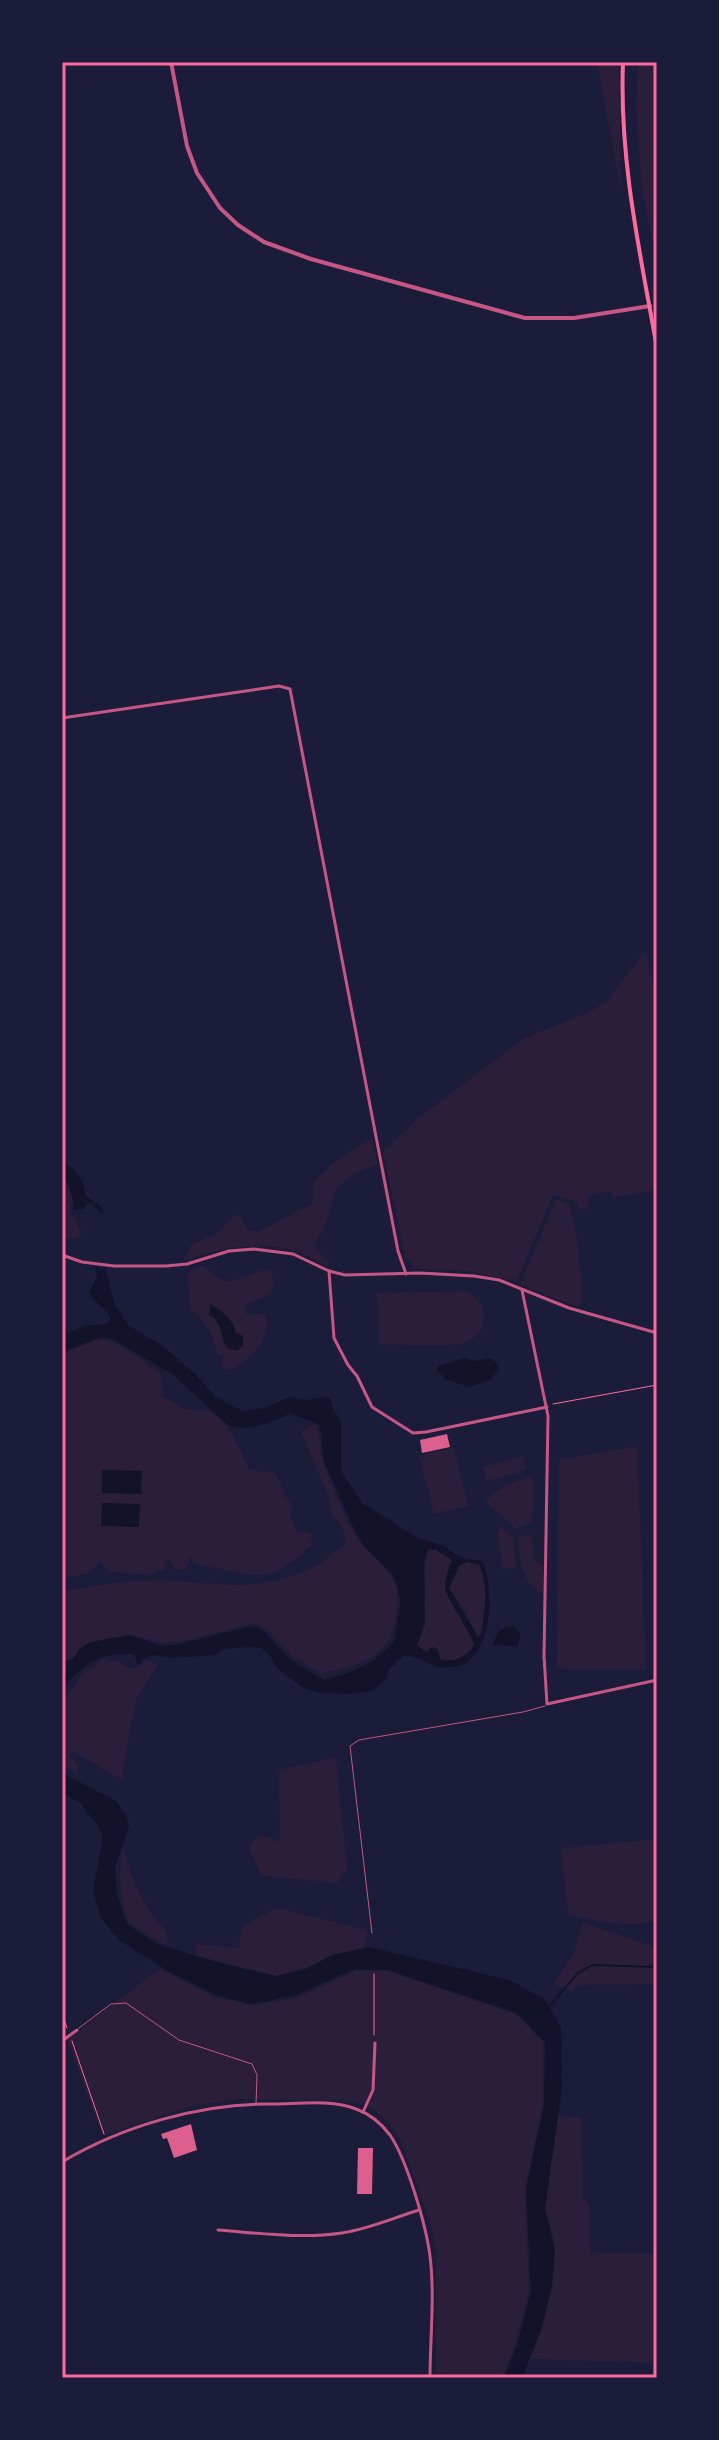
<svg xmlns="http://www.w3.org/2000/svg" width="719" height="2440" font-family="'PT Sans',sans-serif">
<style>
.green{fill:#2a1e3b}
.water{fill:#12122b;fill-rule:evenodd}
.lines{fill:none;stroke-linecap:round;stroke-linejoin:round}
.stream{stroke:#12122b;stroke-width:2}
.building{fill:#dd5f8e}
.path{stroke:#ff6b9d;stroke-width:1}
.service{stroke:#c65784;stroke-width:1}
.minor{stroke:#c65784;stroke-width:3}
.tertiary{stroke:#c65784;stroke-width:4}
.secondary{stroke:#ff6b9d;stroke-width:4}
.neatline{fill:none;stroke:#ff6b9d;stroke-width:3}
</style>
<rect width="100%" height="100%" fill="#1b1b3a"/>
<g class="green">
<path d="M597,62H619L621,192Z"/>
<path d="M638,62H657V265L642,191L636,109Z"/>
<path d="M646,950L657,1007V1189L613,1198L611,1191L587,1196L589,1208L579,1210L576,1202L553,1195L517,1281L466,1271L415,1268L405,1257L383,1151L420,1117L523,1039L591,1011L607,1001Z"/>
<path d="M373,1138L377,1165L358,1172L337,1187L326,1223L314,1247L331,1264L326,1267C284,1235 230,1245 184,1260L191,1245L219,1232L234,1215L240,1216L247,1229L258,1232L313,1203V1182L338,1159Z"/>
<path d="M62,1177L69,1186L73,1200L70,1207L72,1216L82,1232C75,1241 71,1238 62,1237Z"/>
<path d="M556,1199L570,1205L577,1237L583,1298L578,1307L520,1285Z"/>
<path d="M203,1265L217,1277L230,1282L260,1271H271L274,1282L270,1294L248,1303L245,1312L249,1315L265,1313C274,1337 250,1361 229,1370L222,1368L223,1356L218,1355L211,1333L201,1318L190,1310L187,1272Z"/>
<path d="M464,1291C475,1296 482,1301 484,1314C486,1327 476,1340 463,1343C442,1348 403,1344 379,1345L377,1293Z"/>
<path d="M96,1339C119,1339 142,1361 161,1374L163,1396L185,1409L210,1411L220,1418L232,1434L250,1470L276,1473L285,1496L292,1504L291,1516L297,1531L311,1533L312,1545C266,1589 252,1574 196,1564L190,1557L187,1569H175L169,1560L164,1563L166,1569L149,1575L110,1572L99,1563L87,1574L62,1578V1354Z"/>
<path d="M315,1424C322,1436 319,1447 323,1459C330,1484 342,1510 354,1533C363,1552 382,1561 393,1579C400,1592 397,1602 396,1615C392,1658 358,1666 322,1673L293,1657L270,1632L255,1623L179,1642L165,1643L129,1635L67,1660L62,1669V1591C99,1585 135,1579 172,1581C224,1583 254,1592 306,1571C320,1565 334,1552 346,1543L342,1527L331,1513L329,1498L301,1431Z"/>
<path d="M637,1446L646,1670L557,1669L559,1460Z"/>
<path d="M454,1447L468,1506L434,1514L419,1456Z"/>
<path d="M523,1456L526,1470L487,1481L483,1467Z"/>
<path d="M531,1476L534,1488L532,1522L516,1529L485,1501L503,1486Z"/>
<path d="M500,1526L513,1538L517,1568L503,1569L497,1536Z"/>
<path d="M532,1534L534,1561L543,1566V1593C520,1583 521,1559 518,1537Z"/>
<path d="M427,1549L436,1550L453,1560C437,1604 463,1607 474,1645C457,1671 438,1660 417,1646C428,1614 423,1581 427,1549Z"/>
<path d="M467,1562L479,1564C490,1586 484,1612 481,1635L478,1637L463,1608L449,1588L459,1566Z"/>
<path d="M101,1660L115,1661L133,1669L148,1660L158,1665L137,1698L128,1739L122,1780L73,1751L69,1755L78,1764L76,1774L62,1764V1703L81,1676Z"/>
<path d="M336,1757L347,1868L337,1883L262,1876L248,1847L260,1835L280,1842L279,1770Z"/>
<path d="M657,1839V1922L623,1925L568,1915L561,1848Z"/>
<path d="M123,1849C134,1884 141,1904 167,1932V1946L129,1923C121,1896 117,1876 123,1849Z"/>
<path d="M277,1908L367,1930L366,1948L277,1976L197,1956L196,1944L238,1948L243,1925Z"/>
<path d="M582,1922L657,1948V1984L579,1985L571,1991L554,1984L574,1953Z"/>
<path d="M160,1968L214,1997L251,2005L294,1999L355,1971H388L516,2014L543,2043V2104L525,2189L529,2291L515,2346L502,2378H436V2256L432,2228L401,2141L390,2124L370,2107L349,2101L238,2099L191,2106L103,2136L67,2040Z"/>
<path d="M557,2116L582,2117L583,2198L590,2207V2252L657,2254V2363L530,2359L541,2330L552,2286L555,2249L545,2208Z"/>
</g>
<g class="water">
<path d="M62,1162C76,1168 84,1179 85,1194L103,1209L104,1213H101L92,1203L87,1204L83,1209L74,1210C74,1192 62,1179 62,1162Z"/>
<path d="M97,1267L101,1271L105,1267L114,1303L129,1326L160,1344L193,1372L216,1397L242,1411L265,1408L289,1397L307,1400L328,1397L331,1399L333,1409L341,1421V1471L362,1503L418,1538L444,1546L461,1558L482,1561C495,1587 493,1658 458,1666C431,1672 426,1657 405,1655L388,1670L387,1678L372,1691L351,1694L320,1693L304,1688L278,1669L269,1654L261,1648L248,1647L223,1649L215,1655L175,1658L153,1655L143,1659L138,1665L134,1654C100,1652 85,1664 62,1688V1669L67,1660H72L80,1648L91,1642L111,1638L129,1635L160,1645H176L252,1626L262,1629L291,1660L324,1680L348,1673L373,1661L394,1642L401,1600L394,1576L366,1548L356,1533L324,1462L320,1425L290,1413C273,1423 248,1432 228,1425L172,1374L112,1339L103,1337L62,1352V1336L83,1326L106,1324L111,1320C108,1308 93,1303 89,1291L97,1278L95,1270ZM428,1549L436,1550L452,1560C449,1568 445,1577 445,1586C444,1595 469,1628 474,1645C466,1659 456,1660 441,1661L437,1649L432,1647L426,1652L417,1645L425,1624L424,1564ZM467,1562L479,1564C489,1586 485,1612 481,1634L478,1637L449,1588L459,1566Z"/>
<path d="M210,1304C221,1311 234,1319 236,1333L243,1336V1345L238,1350L228,1349C220,1338 223,1321 209,1315Z"/>
<path d="M464,1358L476,1361L489,1358L496,1362L499,1369L490,1380L469,1387L448,1380L437,1371L438,1366Z"/>
<path d="M102,1470L142,1471L141,1494L102,1493Z"/>
<path d="M102,1503L140,1504L139,1527L101,1526Z"/>
<path d="M507,1626L515,1627L520,1633L518,1646L492,1645L498,1633Z"/>
<path d="M62,1773L116,1801L126,1815L129,1826L115,1867L117,1894L127,1924L157,1944L230,1966L277,1976L306,1969L332,1955L369,1947L509,1980L544,1999L561,2027L562,2088L545,2208L555,2249L552,2286L541,2330L522,2378H504L517,2346L531,2291L526,2189L544,2105L545,2042L517,2013L388,1970L355,1969L294,1996L250,2004L214,1994L168,1971L119,1940L101,1918L93,1891L103,1836L97,1824L80,1803L62,1792Z"/>
</g>
<g class="lines">
<path class="stream" d="M548,2008L578,1973L592,1965L657,1967"/>
</g>
<g class="building">
<path d="M447,1434L450,1447L422,1453L420,1440Z"/>
<path d="M191,2124L197,2150L174,2158L167,2138L163,2139L161,2134Z"/>
<path d="M358,2148H373L372,2194H357Z"/>
</g>
<g class="lines">
<g class="path">
<path d="M553,1404L657,1385"/>
<path d="M374,1974V2035"/>
<path d="M62,2014L67,2028"/>
<path d="M72,2041L104,2134"/>
</g>
<g class="service">
<path d="M372,1933L350,1746L359,1740L523,1712L545,1706"/>
<path d="M79,2028L111,2004L126,2003L179,2040L252,2064L257,2075L256,2104"/>
</g>
<g class="minor">
<path d="M62,718L279,686L290,689L398,1251L406,1274"/>
<path d="M62,1255L82,1262L114,1266H166L187,1264L229,1251L254,1249L293,1254L329,1271L345,1275L420,1273L474,1276L499,1280L569,1308L657,1333"/>
<path d="M329,1271L334,1338L348,1365L357,1376L372,1407L413,1433L426,1432L547,1407"/>
<path d="M522,1290L548,1416L544,1656L547,1704L657,1680"/>
<path d="M62,2041L77,2030"/>
<path d="M363,2112L373,2090L375,2043"/>
<path d="M62,2162C122,2126 202,2103 271,2104C297,2104 332,2099 356,2109C370,2114 381,2123 390,2135C407,2160 426,2225 430,2256C435,2296 430,2338 430,2378"/>
<path d="M218,2230C258,2233 301,2239 342,2233C369,2229 393,2218 419,2210"/>
</g>
<path class="tertiary" d="M171,62L187,146L197,173L220,208L238,225L264,242L311,259L525,318H574L650,306"/>
<path class="secondary" d="M623,62C619,159 640,253 657,348"/>
</g>
<rect width="719" height="2440" fill="none" stroke="#1b1b3a" stroke-width="128"/>
<rect x="64" y="64" width="591" height="2312" class="neatline"/>
</svg>
